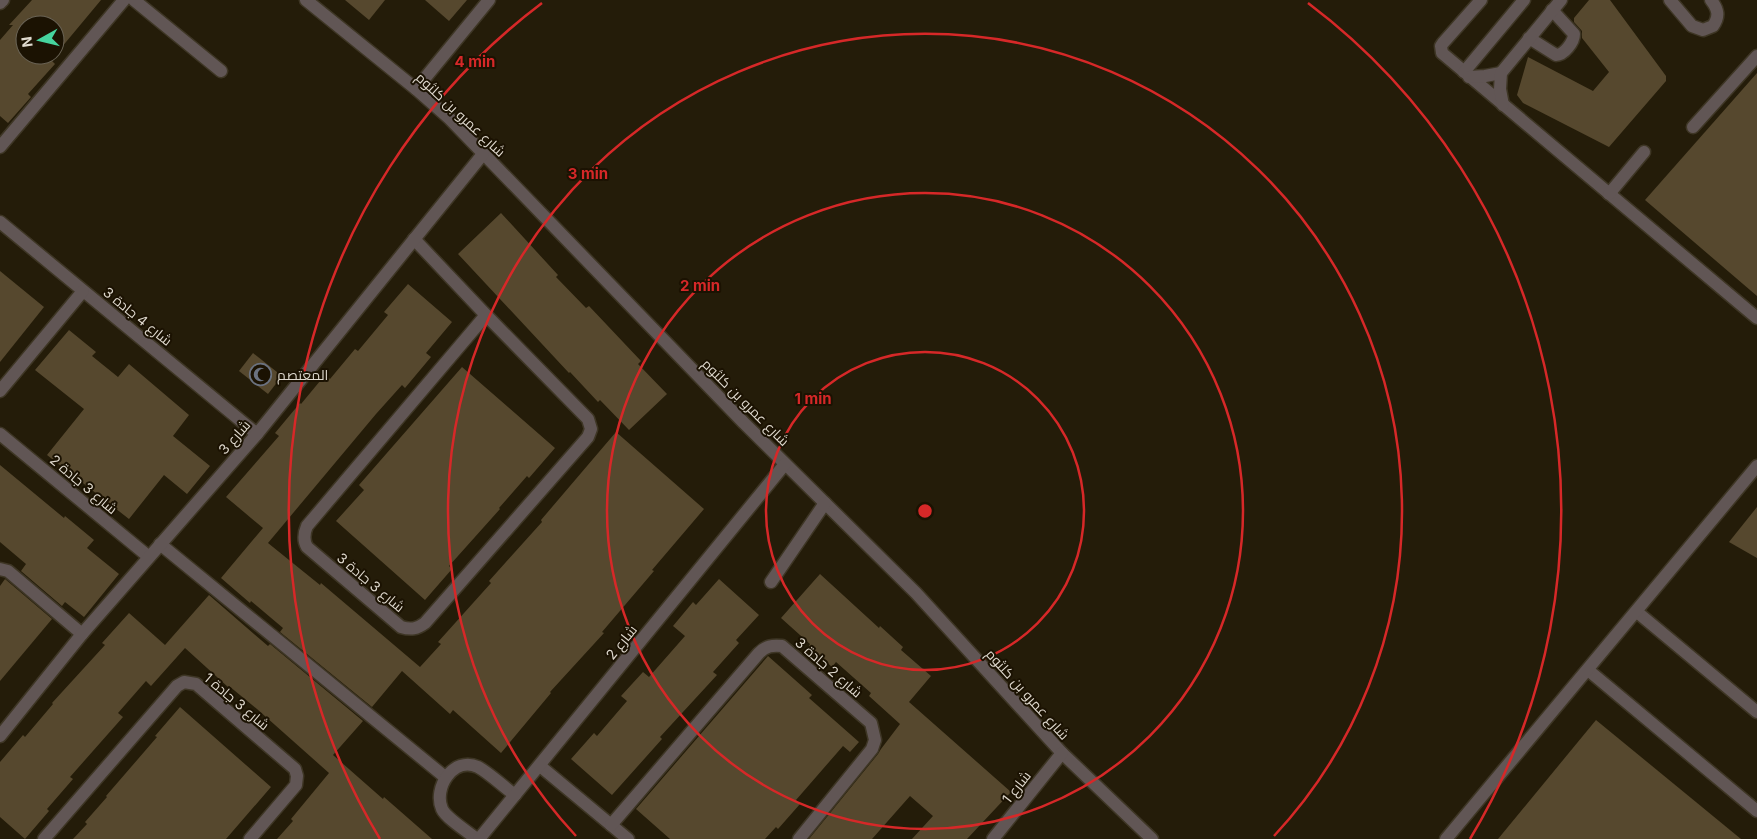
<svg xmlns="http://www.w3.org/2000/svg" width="1757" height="839" font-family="Inter,Cairo,sans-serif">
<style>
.building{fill:#56482e;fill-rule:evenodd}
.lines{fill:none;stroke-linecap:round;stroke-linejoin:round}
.minor-casing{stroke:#3e3625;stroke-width:15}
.minor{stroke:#615655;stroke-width:12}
.ring{fill:none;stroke:#d62828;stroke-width:2.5}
.labels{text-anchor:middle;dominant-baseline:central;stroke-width:4;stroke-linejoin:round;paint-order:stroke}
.street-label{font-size:14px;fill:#dfd9ce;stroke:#1b1202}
.poi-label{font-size:14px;fill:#dfd9ce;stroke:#1b1202;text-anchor:start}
.centre{fill:#d62828;stroke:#1b1202;stroke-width:2.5}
.ring-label{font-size:15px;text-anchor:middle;font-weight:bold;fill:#d62828;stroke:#1b1202;stroke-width:4;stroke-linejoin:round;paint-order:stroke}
</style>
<rect width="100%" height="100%" fill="#241c09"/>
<g class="building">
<path d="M32,0H101L51,60L55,64L28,94L31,97L8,123L0,116V40L13,25H9ZM25,25H55V55H25Z"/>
<path d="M345,0H385L369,20Z"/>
<path d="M425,0H467L449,21Z"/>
<path d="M1589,0H1610L1666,76V81L1609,147L1523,103L1517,95L1528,57L1593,91L1609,72L1582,38V31L1574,22V18Z"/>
<path d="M1757,73V296L1645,200Z"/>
<path d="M501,213L558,275L556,277L586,308L589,306L641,361L638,364L667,394L629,430L600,400L598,402L570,372L569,373L458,254Z"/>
<path d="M0,271L44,307L0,362Z"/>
<path d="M408,284L452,322L426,353L431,357L405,388L402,385L376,414L268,543L320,585L321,583L420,667L441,644L438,642L491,583L489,581L542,522L541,520L616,432L704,509L652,570L654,571L602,632L604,633L550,692L551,693L501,753L453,710L450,714L402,671L372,707L280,632L283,628L251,601L250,603L221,578L263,528L226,497L279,436L275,433L300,403L301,404L325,375L330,379L355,349L358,351L388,315L384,312Z"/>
<path d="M69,330L96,352L92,356L118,377L129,364L189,415L173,436L210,466L187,494L164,475L129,519L47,455L84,409L35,370Z"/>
<path d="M253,353L282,376L268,394L239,371Z"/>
<path d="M462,367L555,448L529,478L527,476L499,508L500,509L449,566L452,569L425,600L336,521L364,490L359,485Z"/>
<path d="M0,465L64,518L65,516L94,540L87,548L119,574L84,617L65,602L62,606L21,571L26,564L0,542Z"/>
<path d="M1757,507V558L1729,542Z"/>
<path d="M820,574L879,628L880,626L903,647L901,650L931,676L909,702L1011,792L967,839H912L933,816L910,796L872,839H809L878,754L881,749L900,724L869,696L871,693L836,662L832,667L809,646L810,644L781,618Z"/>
<path d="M5,579L52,619L0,681V586Z"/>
<path d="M719,579L759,615L736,640L739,643L713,672L717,675L660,737L662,739L612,795L571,759L594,733L597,736L627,701L621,696L643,672L649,677L685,636L673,626L693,602L696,605Z"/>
<path d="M209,595L268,646L270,644L363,721L333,755L383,799L384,797L432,839H277L293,821L291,819L329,773L257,709L229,686L228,687L185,648L151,686L146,681L118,713L123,717L70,777L73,779L47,809L49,811L25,839L0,817V762L23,735L25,737L53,704L52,703L105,645L102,643L129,613L165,645Z"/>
<path d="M768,656L812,695L809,698L859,742L850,752L843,746L796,800L800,804L778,829L776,827L765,839H670L636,809Z"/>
<path d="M180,707L271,787L226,839H73L87,824L85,822L107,797L106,796L157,737L155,736Z"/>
<path d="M1596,720L1741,839H1498Z"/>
</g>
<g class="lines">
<defs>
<g id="minor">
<path d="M134,0L221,71"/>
<path d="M306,0L416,89L450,119L744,423L916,593L1062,753L1152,839"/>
<path d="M1481,0L1443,43L1441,46L1442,53L1757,318"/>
<path d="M1670,0L1692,26L1703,30L1713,26C1720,16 1718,9 1711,0"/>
<path d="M0,3L3,0"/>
<path d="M1529,38L1556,55C1564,55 1574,42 1574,34L1552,10"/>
<path d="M1464,72L1524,0"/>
<path d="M1469,77L1485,76L1501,73"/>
<path d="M416,89L489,0"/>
<path d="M1503,105L1500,89L1501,73L1561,0"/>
<path d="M1693,127L1757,56"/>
<path d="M0,147L124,0"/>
<path d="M1609,194L1644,152"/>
<path d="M0,222L257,434"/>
<path d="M414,239L486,315L588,419L591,429L588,437L425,623C417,629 411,630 401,627L307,547C303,540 304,533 307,526L486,315"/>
<path d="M0,391L83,291"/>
<path d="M0,434L149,557"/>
<path d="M160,544L445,777"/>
<path d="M0,569L8,571L82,634"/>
<path d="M771,582L825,503"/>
<path d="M1637,612L1757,712"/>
<path d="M1588,670L1757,811"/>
<path d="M0,736L82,634L257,434L483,154"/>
<path d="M540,766L628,839"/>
<path d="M611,825L759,653C766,646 772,645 782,646L871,723L875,740L872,749L799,839"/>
<path d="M44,839L177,686L184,682L196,684L295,769L297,776L296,785L250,839"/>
<path d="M477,839C468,832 446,818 442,809C433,788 453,756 478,767C489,773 504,787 515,795"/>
<path d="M479,839L785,464"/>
<path d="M993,839L1062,753"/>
<path d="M1446,839L1757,466"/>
</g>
</defs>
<use href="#minor" class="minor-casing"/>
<use href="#minor" class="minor"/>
</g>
<g class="ring">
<circle cx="925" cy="511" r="159"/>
<circle cx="925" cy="511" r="318"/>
<path d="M576 836A477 477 0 1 1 1274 836"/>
<path d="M380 839A636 636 0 0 1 542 3M1308 3A636 636 0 0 1 1470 839"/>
</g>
<defs>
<symbol id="mosque-ring" viewBox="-11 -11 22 22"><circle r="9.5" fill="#1b1202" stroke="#6b7280" stroke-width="1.5"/><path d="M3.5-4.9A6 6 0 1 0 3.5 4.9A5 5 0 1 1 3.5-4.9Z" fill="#6b7280"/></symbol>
</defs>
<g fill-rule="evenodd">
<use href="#mosque-ring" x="248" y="362" width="25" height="25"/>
</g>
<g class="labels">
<g class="street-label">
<text transform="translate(461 114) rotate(43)">شارع عمرو بن كلثوم</text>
<text transform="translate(138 316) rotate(39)">شارع 4 جادة 3</text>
<text transform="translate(746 402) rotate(45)">شارع عمرو بن كلثوم</text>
<text transform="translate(234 437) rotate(-49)">شارع 3</text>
<text transform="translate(84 484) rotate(40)">شارع 3 جادة 2</text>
<text transform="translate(371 582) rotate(40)">شارع 3 جادة 3</text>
<text transform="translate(621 642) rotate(-51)">شارع 2</text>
<text transform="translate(829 667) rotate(41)">شارع 2 جادة 3</text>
<text transform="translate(1028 694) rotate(48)">شارع عمرو بن كلثوم</text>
<text transform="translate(237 701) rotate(40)">شارع 3 جادة 1</text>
<text transform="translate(1016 787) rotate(-52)">شارع 1</text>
</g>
<g class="poi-label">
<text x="277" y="374">المعتصم</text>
</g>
</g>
<circle cx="925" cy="511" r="8" class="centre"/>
<g class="ring-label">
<text x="475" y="67">4 min</text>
<text x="588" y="179">3 min</text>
<text x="700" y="291">2 min</text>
<text x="813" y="404">1 min</text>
</g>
<g transform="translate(40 40) rotate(262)"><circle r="24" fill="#1b1202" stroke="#696254"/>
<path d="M0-4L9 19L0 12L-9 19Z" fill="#46d49e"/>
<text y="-8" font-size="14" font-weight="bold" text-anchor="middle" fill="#dfd9ce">N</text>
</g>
</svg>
